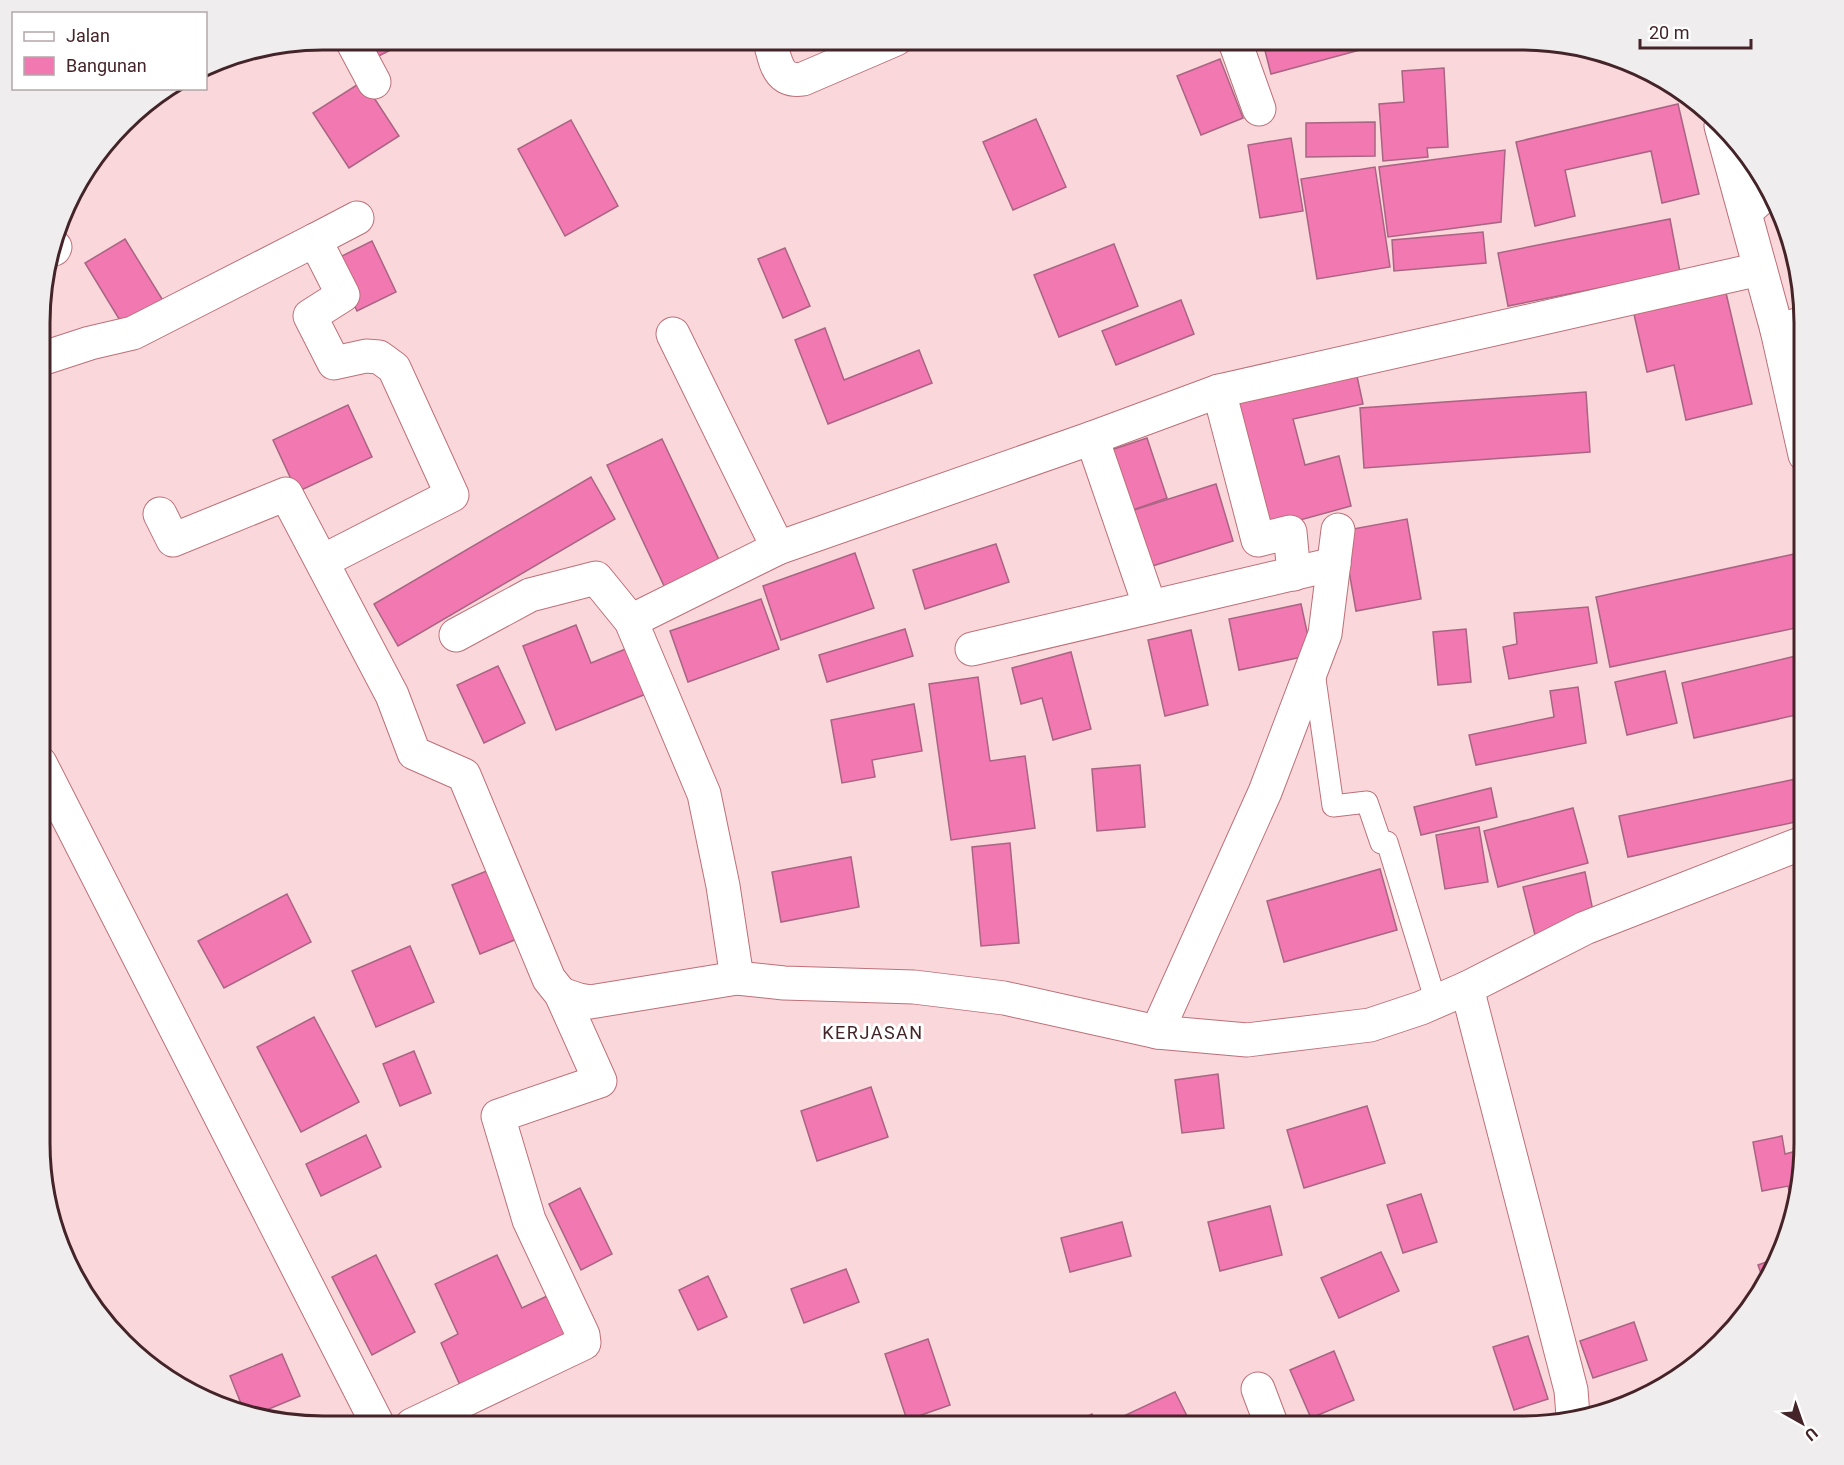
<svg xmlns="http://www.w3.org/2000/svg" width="1844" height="1465" font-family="Roboto,sans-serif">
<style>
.building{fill:#f178b0;stroke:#aa6483;stroke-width:1.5}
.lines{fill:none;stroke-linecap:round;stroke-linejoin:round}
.lane-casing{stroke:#bd7079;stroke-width:23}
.street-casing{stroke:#bd7079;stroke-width:35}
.secondary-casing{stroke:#bd7079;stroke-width:35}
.lane{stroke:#fff;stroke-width:21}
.street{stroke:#fff;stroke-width:33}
.secondary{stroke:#fff;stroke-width:33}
.labels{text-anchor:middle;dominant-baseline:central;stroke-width:6;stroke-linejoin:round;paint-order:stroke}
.quarter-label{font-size:18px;letter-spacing:1.5px;fill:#442428;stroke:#fff}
.rim{fill:none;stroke:#442428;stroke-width:3}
</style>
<rect width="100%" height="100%" fill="#fad7da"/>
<g class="building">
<path d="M358,39H412L369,61Z"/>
<path d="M779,39H799L783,47Z"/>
<path d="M1262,39L1358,40L1360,50L1271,74Z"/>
<path d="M1220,59L1243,118L1201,135L1177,76Z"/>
<path d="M1444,68L1448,147L1427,148L1428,157L1383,161L1379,104L1404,102L1402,71Z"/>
<path d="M363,81L399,136L349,168L313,113Z"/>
<path d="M1678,104L1699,194L1662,203L1651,151L1565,170L1575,216L1535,226L1516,142Z"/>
<path d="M1036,119L1066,187L1013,210L983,142Z"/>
<path d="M571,120L618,206L565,236L518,149Z"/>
<path d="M1375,122V156L1306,157V123Z"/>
<path d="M1291,138L1303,211L1260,218L1248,145Z"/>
<path d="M1505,150L1501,222L1388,237L1379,167Z"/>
<path d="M1375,167L1390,267L1317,279L1301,179Z"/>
<path d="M1670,219L1680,272L1508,306L1498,253Z"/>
<path d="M1483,232L1486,263L1394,271L1392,240Z"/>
<path d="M125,239L167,307L127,332L85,263Z"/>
<path d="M372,241L396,292L357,311L334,260Z"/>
<path d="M1114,244L1138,306L1059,337L1034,275Z"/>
<path d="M785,248L810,306L783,318L758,259Z"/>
<path d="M1723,280L1752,404L1686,420L1674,365L1647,372L1631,301Z"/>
<path d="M1181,300L1194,334L1116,365L1102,331Z"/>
<path d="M825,328L844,380L919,350L932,383L828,424L795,340Z"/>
<path d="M1355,367L1363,404L1293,419L1305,465L1339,456L1351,506L1264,530L1228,398Z"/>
<path d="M1586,392L1590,452L1364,468L1360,408Z"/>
<path d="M348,405L372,457L297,492L273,440Z"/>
<path d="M1147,438L1167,498L1124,513L1105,452Z"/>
<path d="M662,439L721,564L666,590L607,465Z"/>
<path d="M591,477L615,519L398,646L374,604Z"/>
<path d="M1216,484L1233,541L1149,567L1131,511Z"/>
<path d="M1407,519L1421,599L1356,611L1342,531Z"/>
<path d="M996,544L1009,582L925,609L913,570Z"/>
<path d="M855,553L874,608L781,640L763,586Z"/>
<path d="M1799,553L1805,581V626L1610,667L1596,597Z"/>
<path d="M761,599L779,649L688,682L670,631Z"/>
<path d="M1301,604L1312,655L1239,670L1229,619Z"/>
<path d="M1588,607L1597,663L1509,679L1503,647L1517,644L1514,613Z"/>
<path d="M576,625L591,663L628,648L646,694L556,730L523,646Z"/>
<path d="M905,629L913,656L827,682L819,655Z"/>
<path d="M1466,629L1471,682L1438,685L1433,632Z"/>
<path d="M1191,630L1208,705L1165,716L1148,640Z"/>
<path d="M1071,652L1091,729L1053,740L1042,698L1021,704L1012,668Z"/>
<path d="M1804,654L1805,713L1694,738L1682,683Z"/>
<path d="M498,666L525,723L484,743L457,685Z"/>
<path d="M1665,671L1677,723L1627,735L1615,682Z"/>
<path d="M978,677L990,761L1025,756L1035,828L951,840L929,684Z"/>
<path d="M1578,687L1586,743L1476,765L1469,735L1554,717L1550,691Z"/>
<path d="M914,704L922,751L872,760L875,777L842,783L831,720Z"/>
<path d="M1140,765L1145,827L1097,831L1092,769Z"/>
<path d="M1805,777V820L1628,857L1619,816Z"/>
<path d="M1491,788L1497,817L1421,835L1414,807Z"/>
<path d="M1573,808L1588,863L1498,887L1484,831Z"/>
<path d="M1479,827L1488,882L1445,889L1436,835Z"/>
<path d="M1010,843L1019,943L981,946L972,847Z"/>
<path d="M851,857L859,907L781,922L772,872Z"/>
<path d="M499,866L527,935L480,954L452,885Z"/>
<path d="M1380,869L1397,930L1284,962L1267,901Z"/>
<path d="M1585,872L1595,921L1535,935L1523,887Z"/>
<path d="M287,894L311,942L224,988L198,941Z"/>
<path d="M410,946L434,1002L376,1027L352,971Z"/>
<path d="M314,1017L359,1102L301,1132L257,1047Z"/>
<path d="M414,1051L431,1093L400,1106L383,1064Z"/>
<path d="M1218,1074L1224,1128L1182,1133L1175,1080Z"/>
<path d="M871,1087L888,1137L817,1161L801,1111Z"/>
<path d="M1367,1106L1385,1163L1304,1188L1287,1130Z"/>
<path d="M366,1135L381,1167L321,1196L306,1164Z"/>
<path d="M1782,1136L1785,1154L1804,1149V1161L1793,1208L1788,1186L1762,1191L1753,1142Z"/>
<path d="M580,1188L612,1254L581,1270L549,1204Z"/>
<path d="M1421,1194L1437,1242L1403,1253L1387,1205Z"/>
<path d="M1270,1206L1282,1255L1220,1271L1208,1222Z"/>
<path d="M1122,1222L1131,1256L1070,1272L1061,1238Z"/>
<path d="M1381,1252L1399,1291L1339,1318L1321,1278Z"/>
<path d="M376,1255L415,1332L372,1355L332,1277Z"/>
<path d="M497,1255L522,1308L547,1296L570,1345L464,1394L441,1343L458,1334L435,1284Z"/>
<path d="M1780,1257L1764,1282L1758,1265Z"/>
<path d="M846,1269L859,1302L804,1323L791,1289Z"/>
<path d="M708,1276L727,1317L698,1330L679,1290Z"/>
<path d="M1634,1322L1647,1360L1593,1378L1580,1341Z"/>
<path d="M1528,1336L1548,1399L1514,1410L1493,1347Z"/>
<path d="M928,1339L950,1405L907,1420L885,1354Z"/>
<path d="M1334,1351L1354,1400L1311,1418L1290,1370Z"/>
<path d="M282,1354L300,1396L257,1414L244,1411L230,1376Z"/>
<path d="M1175,1392L1192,1426H1118L1115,1420Z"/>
<path d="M1092,1414L1098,1426H1067Z"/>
</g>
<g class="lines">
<defs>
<path id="lane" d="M1314,672L1333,806L1367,802L1381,843L1387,842L1436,1002"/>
<g id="street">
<path d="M351,39L374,82"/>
<path d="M769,39C776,60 776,83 803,79L896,39"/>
<path d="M1234,39L1259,109"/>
<path d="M1745,212L1770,190"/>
<path d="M315,240L357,218"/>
<path d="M54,249L55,247"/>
<path d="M1777,330L1805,323"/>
<path d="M673,334L778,548"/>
<path d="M41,359L90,343L133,333L315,240L343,295L310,316L334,363L366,356L379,357L394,368L452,495L323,561"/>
<path d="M1219,391L1258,540L1290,532L1294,574"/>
<path d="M1092,438L1150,607"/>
<path d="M160,514L173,540L286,494L392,695L414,753L464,775L549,979L561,994L600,1081L498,1116L529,1220L583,1335L584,1343L412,1425"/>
<path d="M631,621L778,548L1092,438L1219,391L1760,269"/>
<path d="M456,635L530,595L596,578L631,621L704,794L723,886L737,978"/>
<path d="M972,649L1334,564"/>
<path d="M40,763L378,1425"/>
<path d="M1467,988L1571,1390L1573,1416"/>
<path d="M561,994L579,1000L590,1002L737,978L784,983L914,987L1004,998L1157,1032L1247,1040L1370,1025L1421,1008L1467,988L1585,928L1805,842"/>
<path d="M1157,1032L1265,792L1325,634L1338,530"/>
<path d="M1258,1389L1272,1426"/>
</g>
<path id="secondary" d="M1721,126L1777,330L1805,455"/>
</defs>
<use href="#lane" class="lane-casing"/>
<use href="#street" class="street-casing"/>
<use href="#secondary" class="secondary-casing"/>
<use href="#lane" class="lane"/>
<use href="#street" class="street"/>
<use href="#secondary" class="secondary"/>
</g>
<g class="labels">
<g class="quarter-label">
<text x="873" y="1032">KERJASAN</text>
</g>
</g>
<path d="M0 0H1844V1465H0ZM323 50H1521A273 273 0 0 1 1794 323V1143A273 273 0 0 1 1521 1416H323A273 273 0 0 1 50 1143V323A273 273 0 0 1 323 50Z" fill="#f0edee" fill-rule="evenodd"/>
<path class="rim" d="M323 50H1521A273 273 0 0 1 1794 323V1143A273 273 0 0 1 1521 1416H323A273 273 0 0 1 50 1143V323A273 273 0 0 1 323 50Z"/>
<rect x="12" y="12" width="195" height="78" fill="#ffffff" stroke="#b4a7a9" stroke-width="1.5"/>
<rect x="24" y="32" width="30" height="9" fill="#ffffff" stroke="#b4a7a9" stroke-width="1.5"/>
<text x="66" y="42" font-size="18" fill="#442428">Jalan</text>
<rect x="24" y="57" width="30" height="18" fill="#f178b0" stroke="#b4a7a9" stroke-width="1.5"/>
<text x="66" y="72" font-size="18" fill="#442428">Bangunan</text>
<g transform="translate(1802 1423) rotate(140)" stroke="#ffffff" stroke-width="4.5" paint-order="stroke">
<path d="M0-4.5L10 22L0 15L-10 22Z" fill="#442428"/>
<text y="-9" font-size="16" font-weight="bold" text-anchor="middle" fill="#442428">U</text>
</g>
<path d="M1640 39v9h111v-9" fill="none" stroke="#442428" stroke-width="3"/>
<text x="1649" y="39" font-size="18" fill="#442428" stroke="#ffffff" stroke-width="4.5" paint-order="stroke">20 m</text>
</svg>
